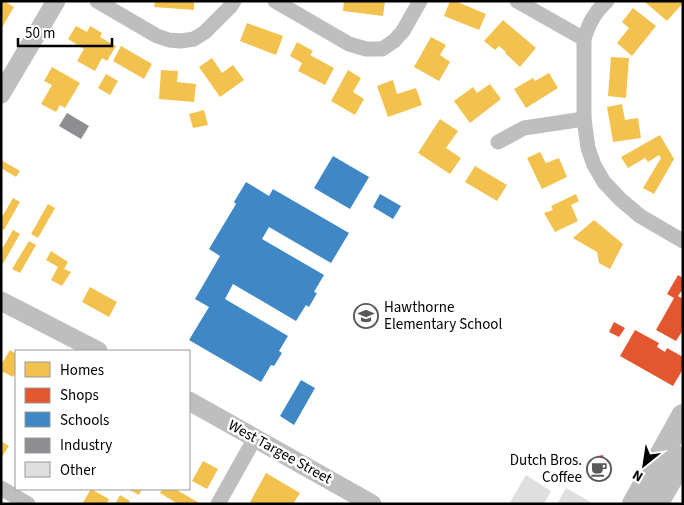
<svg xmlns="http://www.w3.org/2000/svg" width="684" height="505" font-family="'Source Sans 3',sans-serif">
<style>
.homes{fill:#f2c14e}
.shops{fill:#e4572e}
.schools{fill:#3f88c5}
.industry{fill:#8d8d92}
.building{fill:#dfdfdf}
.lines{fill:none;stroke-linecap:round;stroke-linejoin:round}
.minor{stroke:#bebebe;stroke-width:15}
.tertiary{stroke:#bebebe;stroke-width:19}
.primary{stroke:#bebebe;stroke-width:24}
.labels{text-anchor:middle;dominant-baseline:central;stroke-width:5;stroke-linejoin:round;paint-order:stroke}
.poi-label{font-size:15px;fill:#000;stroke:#fff;text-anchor:start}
.street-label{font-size:15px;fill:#000;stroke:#fff}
</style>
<rect width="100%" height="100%" fill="#fff"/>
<g class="homes">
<path d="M1,1H4L14,7L1,29Z"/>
<path d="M155,1H194V10L154,7Z"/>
<path d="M344,1H385L383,16L343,11Z"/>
<path d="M450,1H455L486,14L479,30L444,16Z"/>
<path d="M645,1H682L683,3L667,21L645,2Z"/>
<path d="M633,8L656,26L632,56L617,43L629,28L622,22Z"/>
<path d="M503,20L536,48L520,67L505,53L506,52L499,46L495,50L484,41Z"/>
<path d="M247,23L283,36L276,55L240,41Z"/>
<path d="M76,26L87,32L90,26L102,33L100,37L116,46L107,61L102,58L95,71L77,61L84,49L68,39Z"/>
<path d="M431,37L446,45L440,55L450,62L439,81L414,67Z"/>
<path d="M297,42L313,51L310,55L334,68L325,85L298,71L302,63L290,56Z"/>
<path d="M121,46L152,64L144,79L113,61Z"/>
<path d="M611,57L629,58L626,98L608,96Z"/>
<path d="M212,58L222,73L233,65L244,80L220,97L199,67Z"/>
<path d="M52,67L80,83L65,108L60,105L56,112L41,104L52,85L44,81Z"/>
<path d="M161,70L178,71L177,82L196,84L194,102L159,99Z"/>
<path d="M348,70L361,78L353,92L364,99L355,115L331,101Z"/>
<path d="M549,73L558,88L526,108L514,89L533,78L535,81Z"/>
<path d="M106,74L118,81L110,95L98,88Z"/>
<path d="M393,80L397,94L416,88L422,105L388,117L377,86Z"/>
<path d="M490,84L501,99L470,123L454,101L473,87L477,93Z"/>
<path d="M622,104L625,120L638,118L641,138L613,142L607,107Z"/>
<path d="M204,110L208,125L193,128L189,114Z"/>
<path d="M440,119L458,131L446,148L461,158L450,174L418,153Z"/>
<path d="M660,135L674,159L654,194L643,188L661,158L659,155L648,162L645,158L628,168L621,157Z"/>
<path d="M540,152L546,163L559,158L567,177L542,189L527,158Z"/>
<path d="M1,160L20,171L16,177L1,168Z"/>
<path d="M475,166L507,185L497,201L465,182Z"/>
<path d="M576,194L579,201L571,205L578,221L555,232L544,213L553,210L551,206Z"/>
<path d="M13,198L20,202L4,230L1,228V219Z"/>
<path d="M48,204L55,208L38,238L31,234Z"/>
<path d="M594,220L623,244L610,269L599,263L597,252L573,238Z"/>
<path d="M13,230L20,234L1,267V251Z"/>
<path d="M29,241L36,245L20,273L12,269Z"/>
<path d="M51,251L68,262L64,269L71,272L62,286L51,280L58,267L46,260Z"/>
<path d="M90,287L117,302L109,317L82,302Z"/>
<path d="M10,350L16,354V371L13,377L1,371V365Z"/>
<path d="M1,441L9,446L1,458Z"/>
<path d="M203,461L218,469L207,489L192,481Z"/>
<path d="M266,473L300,493L293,504H253L250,502Z"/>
<path d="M91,489L109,499L107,504H82Z"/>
<path d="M128,489H142L139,495Z"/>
<path d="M162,489H175L201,504H178L160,493Z"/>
<path d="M120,495L130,501L128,504H115Z"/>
</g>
<g class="shops">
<path d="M678,275L683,278V289L678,296L683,299V330L676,341L656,330L674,298L667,294Z"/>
<path d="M614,322L625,328L619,337L609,332Z"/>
<path d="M635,330L659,343L657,347L665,352L667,348L683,357V369L673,386L620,356Z"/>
<path d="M603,455L610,477L604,478L602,472L592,475L590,466L599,464L597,456Z"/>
</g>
<g class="schools">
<path d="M333,156L369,177L350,209L314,188Z"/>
<path d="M246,182L269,196L273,189L349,233L331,263L269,227L262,239L324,275L314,292L317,293L309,307L306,305L296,321L233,284L225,299L288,336L279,351L282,353L274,366L271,365L261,382L189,340L209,307L195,299L220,256L209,249L236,204L234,202Z"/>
<path d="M380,194L401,206L393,219L373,207Z"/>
<path d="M301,380L315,388L294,425L280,416Z"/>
</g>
<path class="industry" d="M67,113L89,126L81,139L59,126Z"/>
<g class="building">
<path d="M526,475L551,491L544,504H509Z"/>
<path d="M566,488L594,504H557Z"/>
</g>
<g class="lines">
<g class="minor">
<path d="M97,1L157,36L169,40L181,41L194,39L205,32L230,7L234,1"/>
<path d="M275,1L349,44L366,49H382L394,41L403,31L420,1"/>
<path d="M517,1L584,39V119L588,148L594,165L604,182L620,199L640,216L683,241"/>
<path d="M584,39C589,23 594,13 607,1"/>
<path d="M498,142L524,128L584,119"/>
<path d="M1,488L28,504"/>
<path d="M218,504L255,438"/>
</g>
<g class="tertiary">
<path d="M1,94L56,1"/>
<path d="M1,301L98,351"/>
<path d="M189,401L372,504"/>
</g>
<g class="primary">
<path d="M634,504L683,416"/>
<path d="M656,504L683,458"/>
</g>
</g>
<defs>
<symbol id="school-ring" viewBox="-11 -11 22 22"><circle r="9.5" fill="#fff" stroke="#595959" stroke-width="1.5"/><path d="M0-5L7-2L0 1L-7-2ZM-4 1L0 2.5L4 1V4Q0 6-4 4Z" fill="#595959"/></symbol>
<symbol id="cafe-ring" viewBox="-11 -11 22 22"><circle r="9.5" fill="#fff" stroke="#595959" stroke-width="1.5"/><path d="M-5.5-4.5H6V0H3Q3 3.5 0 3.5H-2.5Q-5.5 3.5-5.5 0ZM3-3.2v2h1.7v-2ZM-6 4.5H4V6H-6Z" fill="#595959"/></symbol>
</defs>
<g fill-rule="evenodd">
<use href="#school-ring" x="352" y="302" width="28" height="28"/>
<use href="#cafe-ring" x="585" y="455" width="28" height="28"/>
</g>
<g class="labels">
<g class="poi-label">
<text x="384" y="307">Hawthorne<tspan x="384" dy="17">Elementary School</tspan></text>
<text x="582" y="460" text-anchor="end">Dutch Bros.<tspan x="582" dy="17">Coffee</tspan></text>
</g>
<g class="street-label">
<text transform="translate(280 452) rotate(29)">West Targee Street</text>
</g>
</g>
<rect width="684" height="505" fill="none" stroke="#000000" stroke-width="5"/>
<rect x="15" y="350" width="175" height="140" fill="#ffffff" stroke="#999999"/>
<rect x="25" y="362" width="25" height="15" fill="#f2c14e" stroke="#999999"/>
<text x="60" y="375" font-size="15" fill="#000000">Homes</text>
<rect x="25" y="388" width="25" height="15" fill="#e4572e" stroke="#999999"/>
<text x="60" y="400" font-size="15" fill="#000000">Shops</text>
<rect x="25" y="412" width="25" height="15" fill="#3f88c5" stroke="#999999"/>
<text x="60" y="425" font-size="15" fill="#000000">Schools</text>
<rect x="25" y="438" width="25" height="15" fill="#8d8d92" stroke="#999999"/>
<text x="60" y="450" font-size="15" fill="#000000">Industry</text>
<rect x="25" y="462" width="25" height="15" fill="#dfdfdf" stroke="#999999"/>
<text x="60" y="475" font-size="15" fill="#000000">Other</text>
<g transform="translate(644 465) rotate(210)" stroke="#ffffff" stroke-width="4" paint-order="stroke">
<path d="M0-4L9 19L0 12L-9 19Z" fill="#000000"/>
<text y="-8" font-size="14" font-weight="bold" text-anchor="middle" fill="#000000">N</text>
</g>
<path d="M18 38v8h94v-8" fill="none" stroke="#000000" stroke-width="2.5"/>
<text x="25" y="38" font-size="15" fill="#000000" stroke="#ffffff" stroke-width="4" paint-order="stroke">50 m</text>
</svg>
